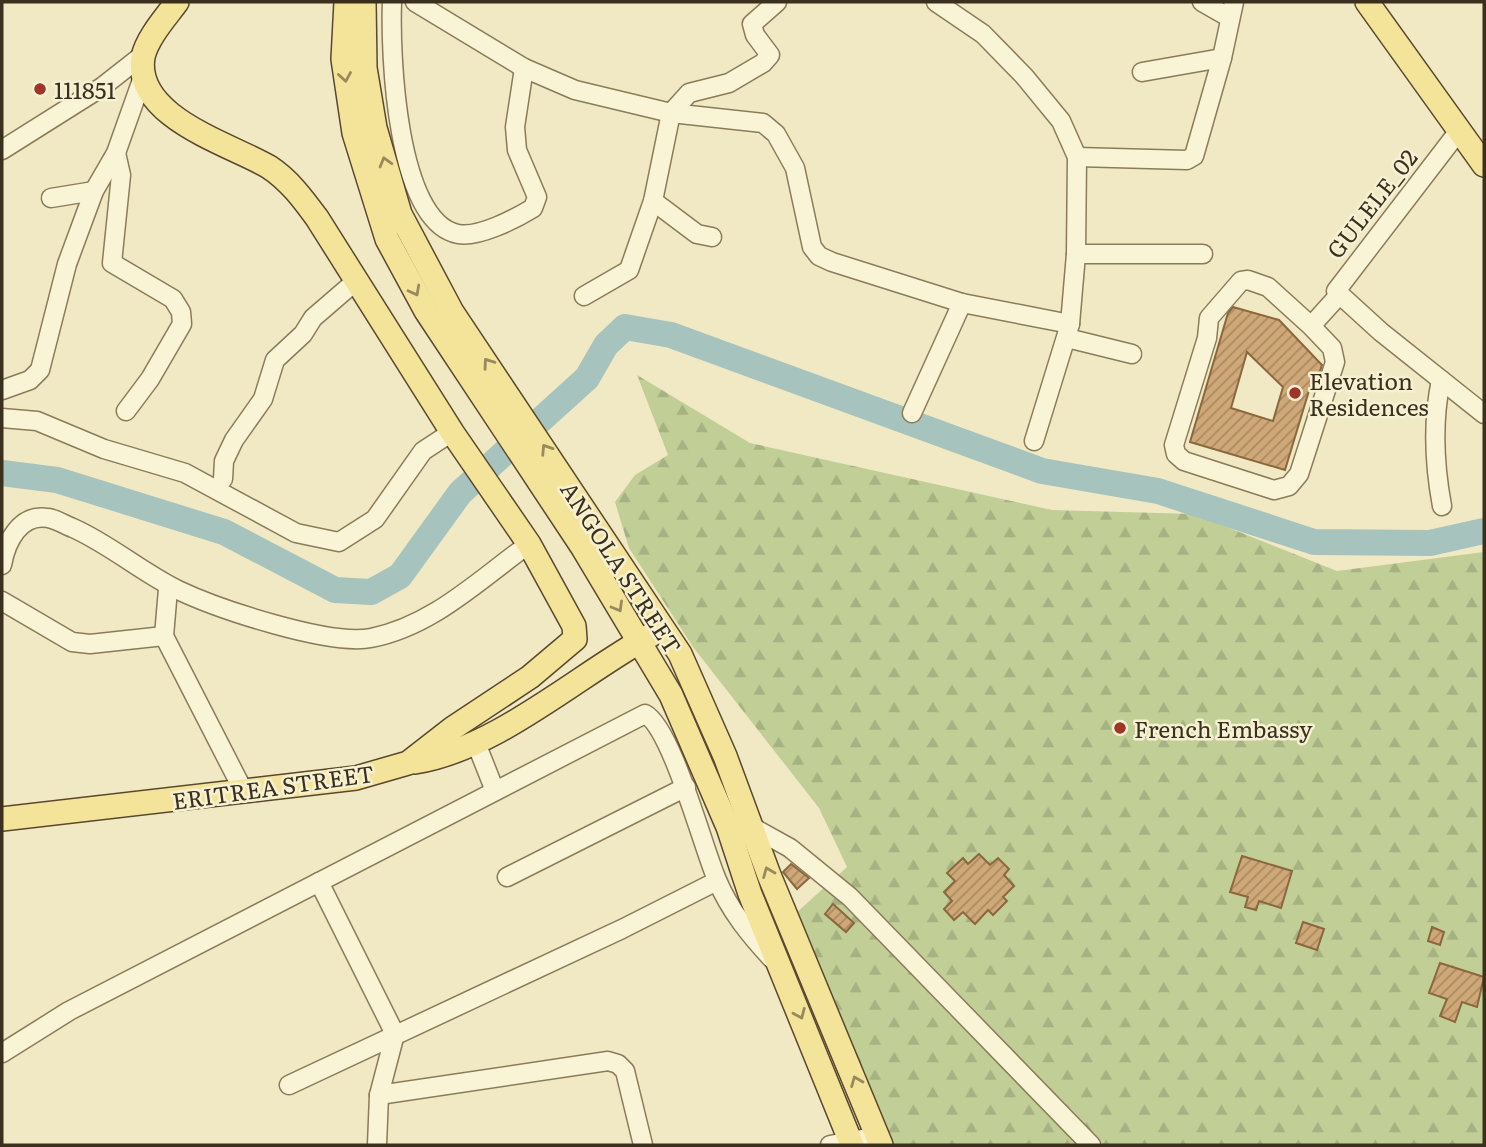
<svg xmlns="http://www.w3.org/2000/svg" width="1486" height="1147" font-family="Literata,serif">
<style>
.forest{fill:url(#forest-firs)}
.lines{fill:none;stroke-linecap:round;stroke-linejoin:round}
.river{stroke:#a6c3be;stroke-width:26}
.building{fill:url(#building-hatch);stroke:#8b673e;stroke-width:2;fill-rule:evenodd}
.minor-casing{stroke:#8b7b59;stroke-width:21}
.major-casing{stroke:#59482e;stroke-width:26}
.minor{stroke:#faf4d7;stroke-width:18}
.major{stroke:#f4e49a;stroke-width:23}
.oneway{stroke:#988a5c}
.poi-dot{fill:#9d3627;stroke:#f7f1d4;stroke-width:2.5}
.labels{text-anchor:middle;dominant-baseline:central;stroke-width:5;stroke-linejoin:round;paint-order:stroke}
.poi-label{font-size:23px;fill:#3b301e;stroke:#f7f1d4;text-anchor:start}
.street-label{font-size:23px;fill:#3b301e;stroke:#f7f1d4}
</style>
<defs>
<pattern id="forest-firs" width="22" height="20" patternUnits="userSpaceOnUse" patternTransform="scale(1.75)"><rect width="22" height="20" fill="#c1cf97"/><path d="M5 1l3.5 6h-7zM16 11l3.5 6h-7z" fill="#a7b282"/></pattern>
<pattern id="building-hatch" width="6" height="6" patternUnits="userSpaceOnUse" patternTransform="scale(1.75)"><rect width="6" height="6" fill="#cfa878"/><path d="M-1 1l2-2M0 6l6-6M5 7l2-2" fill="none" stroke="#a98962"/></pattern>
</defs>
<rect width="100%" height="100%" fill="#f0e9c4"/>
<path class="forest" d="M637,375L750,443L1052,510L1194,514L1337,571L1484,552V1145H889L796,913L847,867L819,808L693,647L629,548L615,502L635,475L668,455Z"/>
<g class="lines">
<path class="river" d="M2,473L57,480L224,532L335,590L371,592L400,576L460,493L587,378L606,345L625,327L671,335L1042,471L1158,491L1314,542L1430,543L1484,531"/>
</g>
<g class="building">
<path d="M1233,307L1279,320L1322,365L1318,377L1311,384L1285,470L1190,442L1228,313ZM1247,352L1283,387L1273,421L1231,408Z"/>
<path d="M979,854L990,865L998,858L1009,869L1004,875L1014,886L1003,897L1007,901L993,915L988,910L975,924L963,912L954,920L944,909L952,901L944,892L955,881L947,873L963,858L968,864Z"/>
<path d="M1242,856L1292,871L1281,908L1259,901L1256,910L1245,907L1248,897L1230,892Z"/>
<path d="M791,864L809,878L797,889L783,872Z"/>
<path d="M833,904L854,923L846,932L825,914Z"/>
<path d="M1303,922L1324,929L1317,950L1296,943Z"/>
<path d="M1432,927L1444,932L1440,945L1428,941Z"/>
<path d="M1440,963L1484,977L1477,1007L1462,1002L1455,1022L1440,1016L1447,999L1429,993Z"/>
</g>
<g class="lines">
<defs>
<g id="minor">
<path d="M392,2C390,52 396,222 458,234C478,238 515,219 533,208L537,197L517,150L515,127L524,68"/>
<path d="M415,2L524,68L575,90L671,113L763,123L776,134L795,168L812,247L819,256L832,262L962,303L1070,324"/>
<path d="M936,2L983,34L1024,76L1061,121L1077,157L1076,254L1070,324L1034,441"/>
<path d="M1202,2L1230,18"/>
<path d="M1142,72L1222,58"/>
<path d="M671,113L689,93L729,83L763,63L770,55L755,35L752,24L777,2"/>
<path d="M1458,132L1336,291L1381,332L1484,414"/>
<path d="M2,150L102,87L144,54"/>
<path d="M116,153L121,175L112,263L173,299L181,312L182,324L150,379L126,411"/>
<path d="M1077,157L1187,160L1194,156L1222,58L1234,2"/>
<path d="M51,198L94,191"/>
<path d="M653,201L697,234L712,237"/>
<path d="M1076,254H1203"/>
<path d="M584,296L629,270L653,201L671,113"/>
<path d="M1311,326L1332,348L1335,362L1299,474L1289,486L1274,490L1184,461L1176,454L1174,445L1207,338L1209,318L1241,281L1248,280L1268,287L1311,326L1339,295"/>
<path d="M1067,338L1132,354"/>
<path d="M1441,380C1432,423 1434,463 1442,506"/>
<path d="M2,390L30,380L40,370L67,264L94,191L116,153L143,77"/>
<path d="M912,413L962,303"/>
<path d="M2,418L37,421L104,449L185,473L296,533L339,542L375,519L423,451L452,432"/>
<path d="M223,479L224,461L234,440L263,399L275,360L303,334L313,318L357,280"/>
<path d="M2,565C6,542 20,513 48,518C56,519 65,525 73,528C111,545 141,572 178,590C218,609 329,646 371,638C433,626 480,579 529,544"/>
<path d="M168,589L164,636L244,792"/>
<path d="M2,601L72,642L90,644L164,636"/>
<path d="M476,743L495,791"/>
<path d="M745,823L790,848L850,897L1091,1145"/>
<path d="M507,877L686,787"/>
<path d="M319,882L395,1034L379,1095L377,1145"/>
<path d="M2,1053L69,1011L645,714C672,728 703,848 717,880C730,911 750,935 772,959"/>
<path d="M289,1085L622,929L717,881"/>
<path d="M379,1095L608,1061L618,1064L625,1071L643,1145"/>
<path d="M830,1145L878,1136"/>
</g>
<g id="major">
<path d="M346,2L343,59L354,133L387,239L426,311L583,548L671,695L728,827L750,894L852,1145"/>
<path d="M364,2L365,68L375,128L400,214L452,312L680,654L725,756L769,875L881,1145"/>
<path d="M1367,2L1484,165"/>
<path d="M415,762C497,749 578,675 651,635"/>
<path d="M2,819L356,778L408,763L453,728L530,677L575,639L574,626L529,544L452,432L317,218C303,199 289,180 269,167C230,144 133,117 143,57C147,38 166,17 177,2"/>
</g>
</defs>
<use href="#minor" class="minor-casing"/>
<use href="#major" class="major-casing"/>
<use href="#minor" class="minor"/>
<use href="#major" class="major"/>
</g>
<defs><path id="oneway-chevron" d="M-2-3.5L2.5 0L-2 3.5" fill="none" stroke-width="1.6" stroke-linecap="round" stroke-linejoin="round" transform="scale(1.75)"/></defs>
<g class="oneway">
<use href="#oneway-chevron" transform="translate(345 77) rotate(81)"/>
<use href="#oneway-chevron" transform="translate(385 162) rotate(-106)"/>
<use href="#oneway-chevron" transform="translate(415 291) rotate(62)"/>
<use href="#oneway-chevron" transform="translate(488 363) rotate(-125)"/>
<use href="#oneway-chevron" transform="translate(546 449) rotate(-123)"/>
<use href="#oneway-chevron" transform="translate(618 607) rotate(60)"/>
<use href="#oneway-chevron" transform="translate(768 872) rotate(-112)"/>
<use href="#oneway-chevron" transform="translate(800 1014) rotate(67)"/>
<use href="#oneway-chevron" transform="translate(856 1081) rotate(-112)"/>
</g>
<g class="poi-dot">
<circle cx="40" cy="89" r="7"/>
<circle cx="1295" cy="393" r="7"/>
<circle cx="1120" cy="728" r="7"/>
</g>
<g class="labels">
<g class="poi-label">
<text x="54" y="89">111851</text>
<text x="1309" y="380">Elevation<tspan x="1309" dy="26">Residences</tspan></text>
<text x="1134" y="728">French Embassy</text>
</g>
<g class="street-label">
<text transform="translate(1371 203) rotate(-52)">GULELE_02</text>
<text transform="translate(622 567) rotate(57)">ANGOLA STREET</text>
<text transform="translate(273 786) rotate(-8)">ERITREA STREET</text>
</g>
</g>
<rect width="1486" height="1147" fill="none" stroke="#3b301e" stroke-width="7"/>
</svg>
